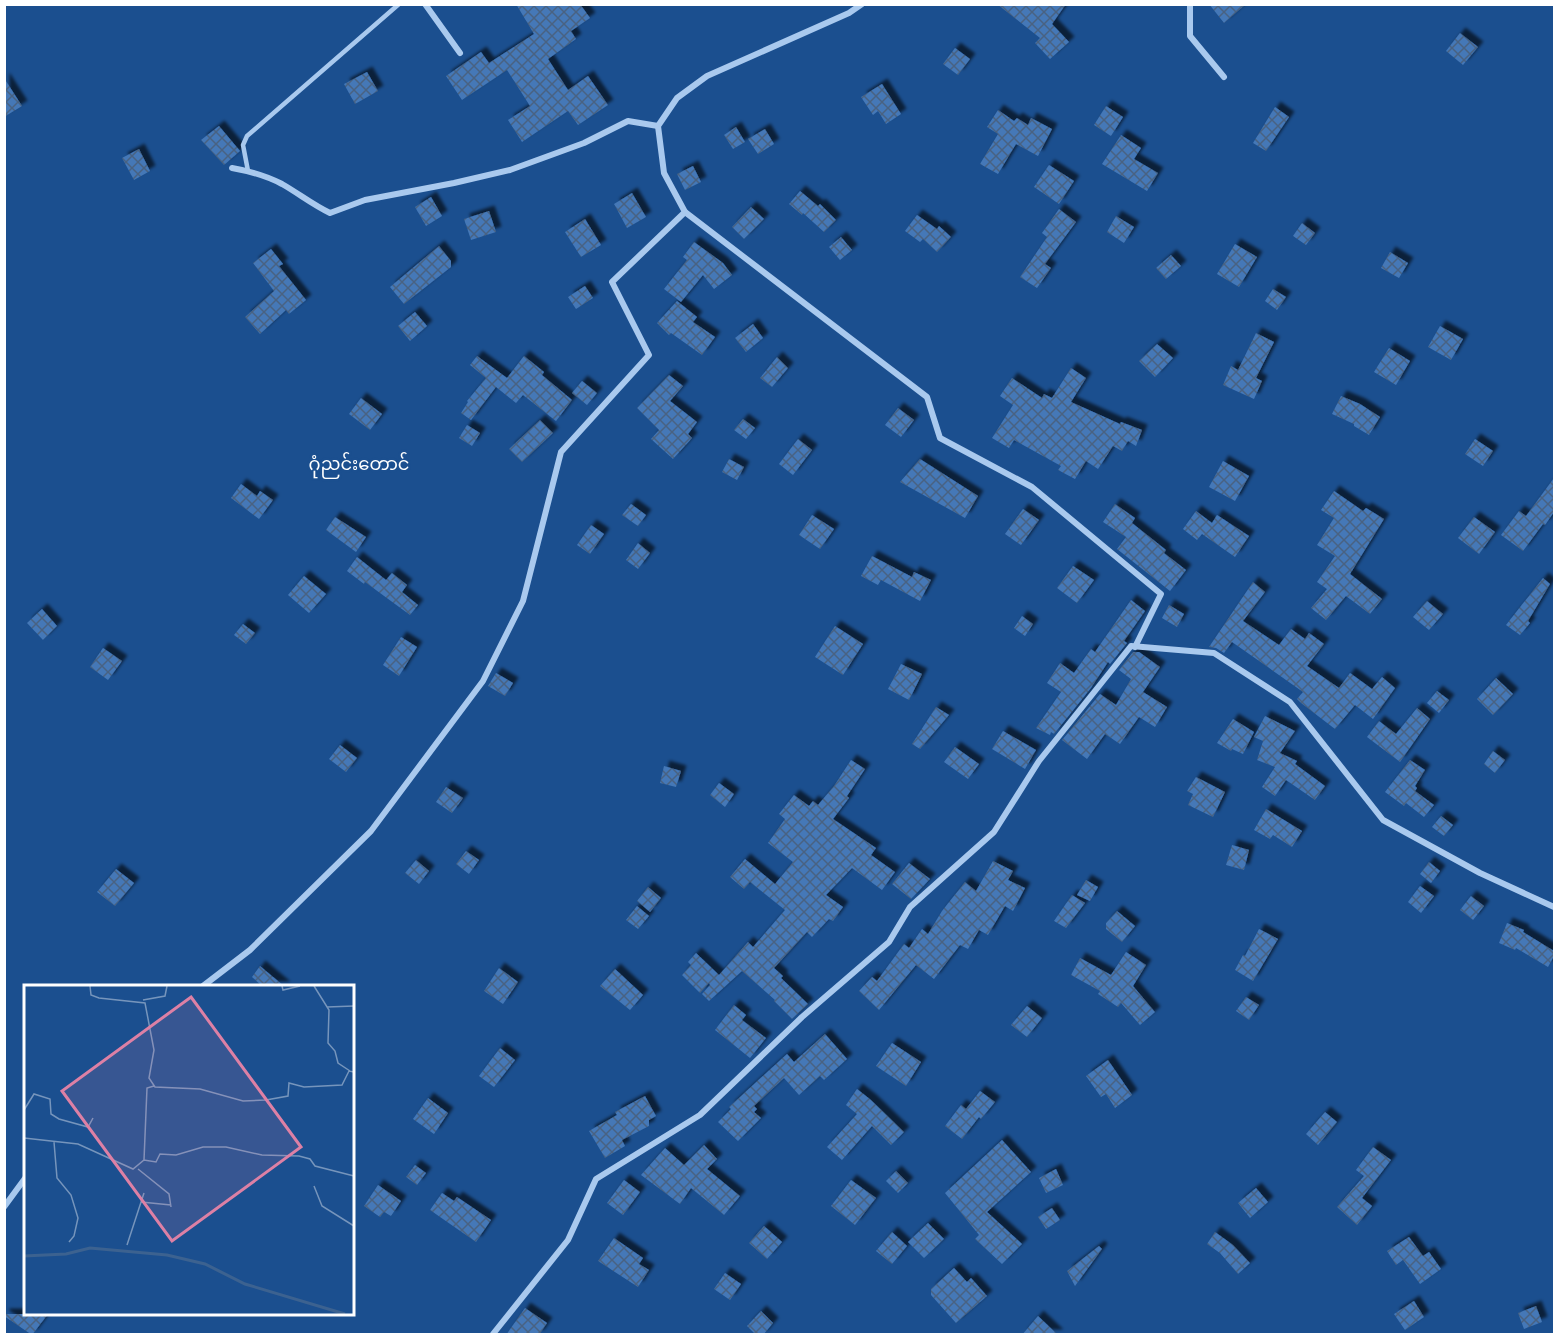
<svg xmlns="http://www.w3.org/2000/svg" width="1559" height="1339" font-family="'Fira Sans','Noto Sans Myanmar',sans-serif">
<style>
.building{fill:url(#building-cross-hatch);filter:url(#shadow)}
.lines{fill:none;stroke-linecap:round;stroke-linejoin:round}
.lane{stroke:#a9c9ee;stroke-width:4.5}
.street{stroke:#a9c9ee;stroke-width:6}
.labels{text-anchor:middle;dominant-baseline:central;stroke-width:5;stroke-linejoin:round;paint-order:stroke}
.quarter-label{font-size:18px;fill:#fff;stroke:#1b4f8f}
.inset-river{fill:none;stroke:#3c6290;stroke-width:3}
.inset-road{fill:none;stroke:#7695bc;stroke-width:1.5}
.view{fill:#dd80a5;fill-opacity:0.15;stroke:#dd80a5;stroke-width:3}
.inset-edge{fill:none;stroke:#fff;stroke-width:3}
</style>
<defs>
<pattern id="building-cross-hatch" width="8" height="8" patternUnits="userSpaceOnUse" patternTransform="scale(1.5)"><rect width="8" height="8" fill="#4478b7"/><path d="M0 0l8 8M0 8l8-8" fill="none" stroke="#486282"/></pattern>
<filter id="shadow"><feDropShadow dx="5.5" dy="-5.5" stdDeviation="1.5" flood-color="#0009"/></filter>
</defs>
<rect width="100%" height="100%" fill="#1b4f8f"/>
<g class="building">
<path d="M516,4H580L590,18L571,31L576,39L548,59L568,90L588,76L608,105L578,125L568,111L522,142L508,120L530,106L507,70L462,100L446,76L481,52L489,63L534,34Z"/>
<path d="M997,4H1066L1052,24L1069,42L1050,59L1035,43L1040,38Z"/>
<path d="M1209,4H1246L1224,23Z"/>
<path d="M1460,33L1478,47L1463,65L1446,51Z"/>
<path d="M955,48L970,59L958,75L943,64Z"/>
<path d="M367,72L378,91L355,104L344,84Z"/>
<path d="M4,78L22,106L4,117Z"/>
<path d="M882,84L901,114L886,124L878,111L873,115L861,97Z"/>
<path d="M1106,106L1123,117L1111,136L1094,125Z"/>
<path d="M1275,107L1289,117L1266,151L1253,143Z"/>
<path d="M998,110L1014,121L1017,118L1028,125L1031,118L1052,129L1038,156L1016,144L998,174L980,164L998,134L987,127Z"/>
<path d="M219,126L240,151L224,165L201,140Z"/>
<path d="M736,127L745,142L733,149L724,135Z"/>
<path d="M765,129L774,144L758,154L748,139Z"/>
<path d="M1121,135L1141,148L1134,159L1158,173L1147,191L1102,164Z"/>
<path d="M139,149L150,171L134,180L122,158Z"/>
<path d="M1049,165L1074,181L1059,204L1034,187Z"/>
<path d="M693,166L701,182L685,190L677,174Z"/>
<path d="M800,191L818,206L820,204L836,220L824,232L803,213L802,215L789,204Z"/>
<path d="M632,193L646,217L627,228L614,204Z"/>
<path d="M431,197L442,216L426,226L415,207Z"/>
<path d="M751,207L764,219L744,239L732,227Z"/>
<path d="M1059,209L1076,222L1045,264L1051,268L1037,288L1020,277L1047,237L1042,233Z"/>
<path d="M489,211L496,232L471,240L464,219Z"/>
<path d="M917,215L937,229L939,226L951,237L937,252L923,239L920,242L905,231Z"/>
<path d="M1116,216L1134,227L1124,243L1107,232Z"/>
<path d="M585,219L601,245L581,257L565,232Z"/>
<path d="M1302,223L1315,233L1306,245L1293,236Z"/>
<path d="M841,237L852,250L840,260L829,247Z"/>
<path d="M694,242L723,263L732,275L714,289L703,275L681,302L664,289L687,260L683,257Z"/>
<path d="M1235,244L1257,257L1239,287L1217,274Z"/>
<path d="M439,246L451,261V267L404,304L390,287Z"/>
<path d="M271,249L283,264L279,266L306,300L289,314L286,310L260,334L245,317L274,291L253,263Z"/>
<path d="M1390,252L1408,263L1399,278L1381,268Z"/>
<path d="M1171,255L1181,266L1166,279L1156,268Z"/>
<path d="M585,286L593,298L576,309L568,297Z"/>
<path d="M1273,289L1286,297L1277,310L1265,301Z"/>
<path d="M677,301L697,317L693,322L715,337L702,355L671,333L669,335L657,323Z"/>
<path d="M415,312L427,326L410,341L398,326Z"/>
<path d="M753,324L763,338L746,352L735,338Z"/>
<path d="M1440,326L1463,339L1451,360L1428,347Z"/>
<path d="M1256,333L1274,342L1256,378L1262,381L1254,399L1223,385L1231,366L1238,370Z"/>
<path d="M1157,344L1173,358L1155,377L1139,361Z"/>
<path d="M1389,348L1410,361L1396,385L1374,372Z"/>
<path d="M477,356L507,378L524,356L544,372L542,375L572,400L556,421L523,395L516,403L496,387L471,420L461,413L468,402L467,401L486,378L470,365Z"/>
<path d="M777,357L788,368L772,387L760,378Z"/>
<path d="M1071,368L1086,378L1071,402L1120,424L1121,422L1142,430L1136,446L1128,441L1122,451L1113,446L1098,469L1086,461L1075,479L1058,470L1061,466L1014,440L1009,448L992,438L1013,405L1000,396L1012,378L1042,398L1044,394L1052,398Z"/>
<path d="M669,375L683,386L670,401L697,422L688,434L692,438L673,459L651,439L659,430L637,408Z"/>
<path d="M582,381L597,393L587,405L572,393Z"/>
<path d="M1341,396L1360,404L1380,417L1369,435L1354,426V424L1332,414Z"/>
<path d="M361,398L382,414L370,430L349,414Z"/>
<path d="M898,408L914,420L901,437L885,425Z"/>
<path d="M743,419L755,428L746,439L734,430Z"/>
<path d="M540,420L553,433L522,462L509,449Z"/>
<path d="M467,425L480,433L472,446L459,438Z"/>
<path d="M798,439L812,450L793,475L779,464Z"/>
<path d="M1475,439L1493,451L1483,466L1465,454Z"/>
<path d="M729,459L744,467L737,480L722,472Z"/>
<path d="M920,459L978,496L965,518L900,482Z"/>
<path d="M1223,461L1249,476L1235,501L1209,487Z"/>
<path d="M1554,478V512L1545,525L1543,524L1523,551L1501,535L1519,511L1526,516Z"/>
<path d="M241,484L257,496L260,491L273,500L259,519L231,498Z"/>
<path d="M1334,491L1363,511L1366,508L1384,519L1350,574L1382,599L1370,614L1346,596L1326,620L1311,608L1327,589L1317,582L1335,556L1317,545L1334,518L1321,510Z"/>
<path d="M631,504L646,515L638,526L622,515Z"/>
<path d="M1115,504L1135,518L1132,523L1166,550L1164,553L1186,570L1170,591L1117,549L1126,537L1103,522Z"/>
<path d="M1023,509L1039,520L1021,545L1005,534Z"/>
<path d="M1196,511L1212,523L1217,515L1249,536L1235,557L1202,534L1197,540L1183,529Z"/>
<path d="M812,515L834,529L820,549L799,535Z"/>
<path d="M335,517L366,537L356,552L326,530Z"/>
<path d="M1474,517L1495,532L1479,554L1458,538Z"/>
<path d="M591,525L604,534L590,554L577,545Z"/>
<path d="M638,543L650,553L638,569L626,560Z"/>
<path d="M872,556L912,577L914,572L931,580L920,601L881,580L878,585L861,576Z"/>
<path d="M357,557L386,580L392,573L407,585L402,592L418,605L410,615L365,582L364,584L347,571Z"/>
<path d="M1073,566L1094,580L1077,603L1057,588Z"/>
<path d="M304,576L326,594L309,613L288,595Z"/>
<path d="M1543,578L1550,584L1528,621L1530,623L1520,635L1506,625Z"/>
<path d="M1253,582L1265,592L1243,621L1279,645L1291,629L1305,639L1309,633L1324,644L1307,666L1339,688L1350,673L1372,689L1382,677L1395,688L1373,719L1355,705L1335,729L1301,703L1297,699L1303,692L1232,642L1224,653L1216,648L1209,647Z"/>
<path d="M1131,600L1145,611L1124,641L1127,643L1110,664L1108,662L1091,688L1054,734L1051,732L1050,735L1036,728L1061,692L1047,683L1060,663L1074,673L1091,649L1095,652Z"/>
<path d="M1427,601L1443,614L1429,630L1413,617Z"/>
<path d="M1169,605L1184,614L1177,627L1162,618Z"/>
<path d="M42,609L57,626L43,640L27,623Z"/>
<path d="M1022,616L1033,624L1025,636L1014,628Z"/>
<path d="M243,624L255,633L246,644L234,635Z"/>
<path d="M835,626L863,644L843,675L815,657Z"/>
<path d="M401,637L417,647L399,676L383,665Z"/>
<path d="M103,648L122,661L108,680L90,667Z"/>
<path d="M1133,652H1139L1160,667L1143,692L1167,707L1155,727L1139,717L1120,744L1105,734L1087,759L1062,740L1100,694L1116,705L1131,679L1119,670Z"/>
<path d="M901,664L922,674L909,700L888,689Z"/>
<path d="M496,673L513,683L505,696L488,686Z"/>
<path d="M1496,678L1513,694L1493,715L1477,699Z"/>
<path d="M1437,691L1449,700L1439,713L1427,703Z"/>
<path d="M936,707L949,715L920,749L912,744Z"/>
<path d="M1417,708L1430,719L1400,762L1367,737L1379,721L1396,734Z"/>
<path d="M1265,716L1295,731L1280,753L1297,761L1295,764L1325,786L1315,800L1286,780L1275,796L1262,787L1275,767L1257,760L1263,741L1254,737Z"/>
<path d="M1233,719L1254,732L1243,754L1232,749L1231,751L1217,743Z"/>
<path d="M1003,731L1036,750L1025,769L992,749Z"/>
<path d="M340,745L357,758L346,772L329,759Z"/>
<path d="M955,747L979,764L968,779L944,762Z"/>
<path d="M1493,751L1505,760L1495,773L1484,764Z"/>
<path d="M851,760L865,769L847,796L849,798L833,819L876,848L871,855L895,872L882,890L852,868L826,895L843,907L833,921L829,919L812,937L807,932L774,968L783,976L781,978L808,1004L792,1019L774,1001L775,1000L742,971L709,1001L702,994L710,985L709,983L700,993L682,975L691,965L688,962L696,953L719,975L748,942L753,947L785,910L750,882L744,889L730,877L745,859L775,884L793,862L768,843L785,819L779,814L794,795L809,806L813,801L818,805L834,786Z"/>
<path d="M1410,760L1425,770L1415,786L1417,788L1415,791L1434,805L1424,817L1406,803L1404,806L1385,792Z"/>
<path d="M664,766L681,771L676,787L660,783Z"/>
<path d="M1196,777L1225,792L1213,817L1188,805L1193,794L1187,791Z"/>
<path d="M719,783L734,794L725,807L710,795Z"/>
<path d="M446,787L463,798L452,813L436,802Z"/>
<path d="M1266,809L1302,831L1292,847L1273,835L1270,839L1254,830Z"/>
<path d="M1441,816L1453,825L1444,836L1432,827Z"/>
<path d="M1232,845L1249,850L1244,870L1226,865Z"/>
<path d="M466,851L479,860L469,874L456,864Z"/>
<path d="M416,860L429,871L419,884L405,873Z"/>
<path d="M993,861L1013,871L1008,880L1025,888L1013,911L1005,906L988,935L979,930L968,949L960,945L934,979L916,965L879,1010L859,991L872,977L877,981L904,944L909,948L922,929L928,934L942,911L965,882L976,891Z"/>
<path d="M1429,862L1440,871L1431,883L1420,874Z"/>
<path d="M909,863L930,879L911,899L892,884Z"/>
<path d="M116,869L134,883L115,906L97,892Z"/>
<path d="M1086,880L1098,887L1090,901L1077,895Z"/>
<path d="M1420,886L1434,896L1421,913L1408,902Z"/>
<path d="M648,887L661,898L650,912L637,901Z"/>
<path d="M1072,895L1085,903L1066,928L1054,921Z"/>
<path d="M1471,896L1484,906L1473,920L1460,910Z"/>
<path d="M637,906L649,916L638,929L626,920Z"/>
<path d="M1117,911L1135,926L1122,942L1106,929V923Z"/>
<path d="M1507,923L1524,930L1523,932L1554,951V956L1548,967L1516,948L1515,950L1499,943Z"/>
<path d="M1259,929L1278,939L1253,981L1235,970L1243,955L1245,956Z"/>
<path d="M1126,952L1146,965L1133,986L1155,1012L1140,1025L1121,1003L1118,1007L1098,994L1100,991L1071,975L1080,958L1111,975Z"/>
<path d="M260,966L285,987H263L252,977Z"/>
<path d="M499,968L518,982L503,1004L484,991Z"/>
<path d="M615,969L643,995L630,1010L600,986Z"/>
<path d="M1246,997L1259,1005L1249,1020L1236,1011Z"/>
<path d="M734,1005L746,1015L742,1020L766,1038L750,1058L715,1030Z"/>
<path d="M1027,1006L1042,1018L1027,1037L1011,1025Z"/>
<path d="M825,1034L847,1059L824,1080L820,1076L799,1095L784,1078L754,1106L757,1109L754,1112L761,1118L738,1141L718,1122L731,1109L729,1107L787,1054L794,1062Z"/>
<path d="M892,1043L921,1062L906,1086L876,1066Z"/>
<path d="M500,1048L515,1060L494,1087L479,1076Z"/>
<path d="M1108,1060L1132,1095L1115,1108L1106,1094L1101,1097L1086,1076Z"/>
<path d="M857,1089L871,1100L904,1132L891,1145L872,1126L842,1160L827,1147L857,1114L846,1105Z"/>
<path d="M980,1091L995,1102L981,1119L979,1117L962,1139L945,1126L961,1105L966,1109Z"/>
<path d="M645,1096L656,1116L649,1120V1126L622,1140L625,1146L605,1158L589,1131L617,1115L615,1112Z"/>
<path d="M428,1098L448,1113L434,1134L413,1119Z"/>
<path d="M1325,1112L1337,1122L1318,1145L1306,1134Z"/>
<path d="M1002,1140L1031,1172L987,1212L1022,1244L1002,1264L975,1239L979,1235L945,1193Z"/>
<path d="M704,1145L717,1159L707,1169L740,1196L724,1215L691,1188L680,1204L641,1175L665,1148L684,1165Z"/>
<path d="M1373,1147L1391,1160L1362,1198L1372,1206L1357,1225L1337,1207L1364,1176L1356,1170Z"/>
<path d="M415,1165L426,1173L417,1185L406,1177Z"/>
<path d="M1056,1169L1063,1185L1046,1193L1039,1178Z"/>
<path d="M896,1171L908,1183L898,1193L886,1181Z"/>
<path d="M624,1180L640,1192L623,1215L607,1203Z"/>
<path d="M851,1180L876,1198L855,1225L831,1206Z"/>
<path d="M378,1185L401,1201L391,1216L384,1212L380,1217L364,1206Z"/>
<path d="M1256,1188L1268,1202L1250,1218L1238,1203Z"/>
<path d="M442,1193L454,1201L457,1197L491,1220L476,1242L430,1210Z"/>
<path d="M1052,1208L1060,1220L1046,1229L1038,1217Z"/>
<path d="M928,1223L944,1239L924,1258L908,1242Z"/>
<path d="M764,1226L782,1242L767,1259L749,1243Z"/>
<path d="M892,1232L907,1246L892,1264L876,1251Z"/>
<path d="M1215,1232L1233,1245L1250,1263L1238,1274L1220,1253L1207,1244Z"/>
<path d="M1409,1237L1423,1256L1429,1252L1441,1269L1420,1284L1403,1260L1396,1265L1387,1251Z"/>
<path d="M614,1238L643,1258L639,1264L649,1270L638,1287L598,1261Z"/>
<path d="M1099,1246L1102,1249L1075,1286L1067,1271Z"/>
<path d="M954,1268L967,1282L971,1278L987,1296L956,1323L931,1295V1289Z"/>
<path d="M725,1273L741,1284L730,1300L714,1289Z"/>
<path d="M1414,1301L1424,1317L1405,1330L1394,1314Z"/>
<path d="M1536,1306L1542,1322L1524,1329L1518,1313Z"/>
<path d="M525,1308L547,1323L539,1335H506Z"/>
<path d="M761,1311L773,1323L763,1335H756L747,1326Z"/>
<path d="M4,1314H48L32,1335L4,1316Z"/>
<path d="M1038,1316L1058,1335H1022Z"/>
</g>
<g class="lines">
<path class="lane" d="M248,171L243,145L247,136L399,4"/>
<g class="street">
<path d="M425,4L460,53"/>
<path d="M1190,4V36L1224,77"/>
<path d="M232,168C249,171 267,176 282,184C298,193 313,205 330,213L365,200L454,183L510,170L584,143L628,121L658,126"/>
<path d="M685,212L927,397L940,438L1032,487L1161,594L1135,647"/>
<path d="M203,986L250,950L371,831L483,681L523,601L561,452L649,355L612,282L685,212L664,173L658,126L677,98L707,76L849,13L862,4"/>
<path d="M4,1207L26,1177"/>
<path d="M493,1334L568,1240L596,1179L700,1115L802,1017L889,942L910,907L994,832L1039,761L1131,646L1214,653L1290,702L1383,820L1480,873L1554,907"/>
</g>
</g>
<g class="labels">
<g class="quarter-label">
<text x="359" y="464">ဂုံညင်းတောင်</text>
</g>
</g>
<g transform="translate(24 985)">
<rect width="330" height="330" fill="#1b4f8f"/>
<path class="inset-river" d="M0,271L42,269L66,263L143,270L181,279L221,299L321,329"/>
<path class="inset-road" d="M66,1L67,10L75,13L121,18L130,65L125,93L131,102L176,104L219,116L242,115L264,111L265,98L280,102L318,100L325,86L330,87M258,1L259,5L276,1M290,1L305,25L304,58L311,66L314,78L326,86M119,15L141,11L143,1M303,22L330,21M0,125L10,109L26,114L27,129L35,134L64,142L69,133M0,153L54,159L109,184L120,175L132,177L136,169L152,170L179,162H202L238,170L275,171L286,174L291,181L330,191M30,157L33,193L47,210L54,233L50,251L45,257M120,175L123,103L130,101M114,184L145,209L147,222M290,201L298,221L330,241M117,217L147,220M103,260L120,208"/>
<path class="view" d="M167,12L277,162L148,256L38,106Z"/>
<rect width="330" height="330" class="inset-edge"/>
</g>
<rect width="1559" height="1339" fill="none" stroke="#ffffff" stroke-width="12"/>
</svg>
